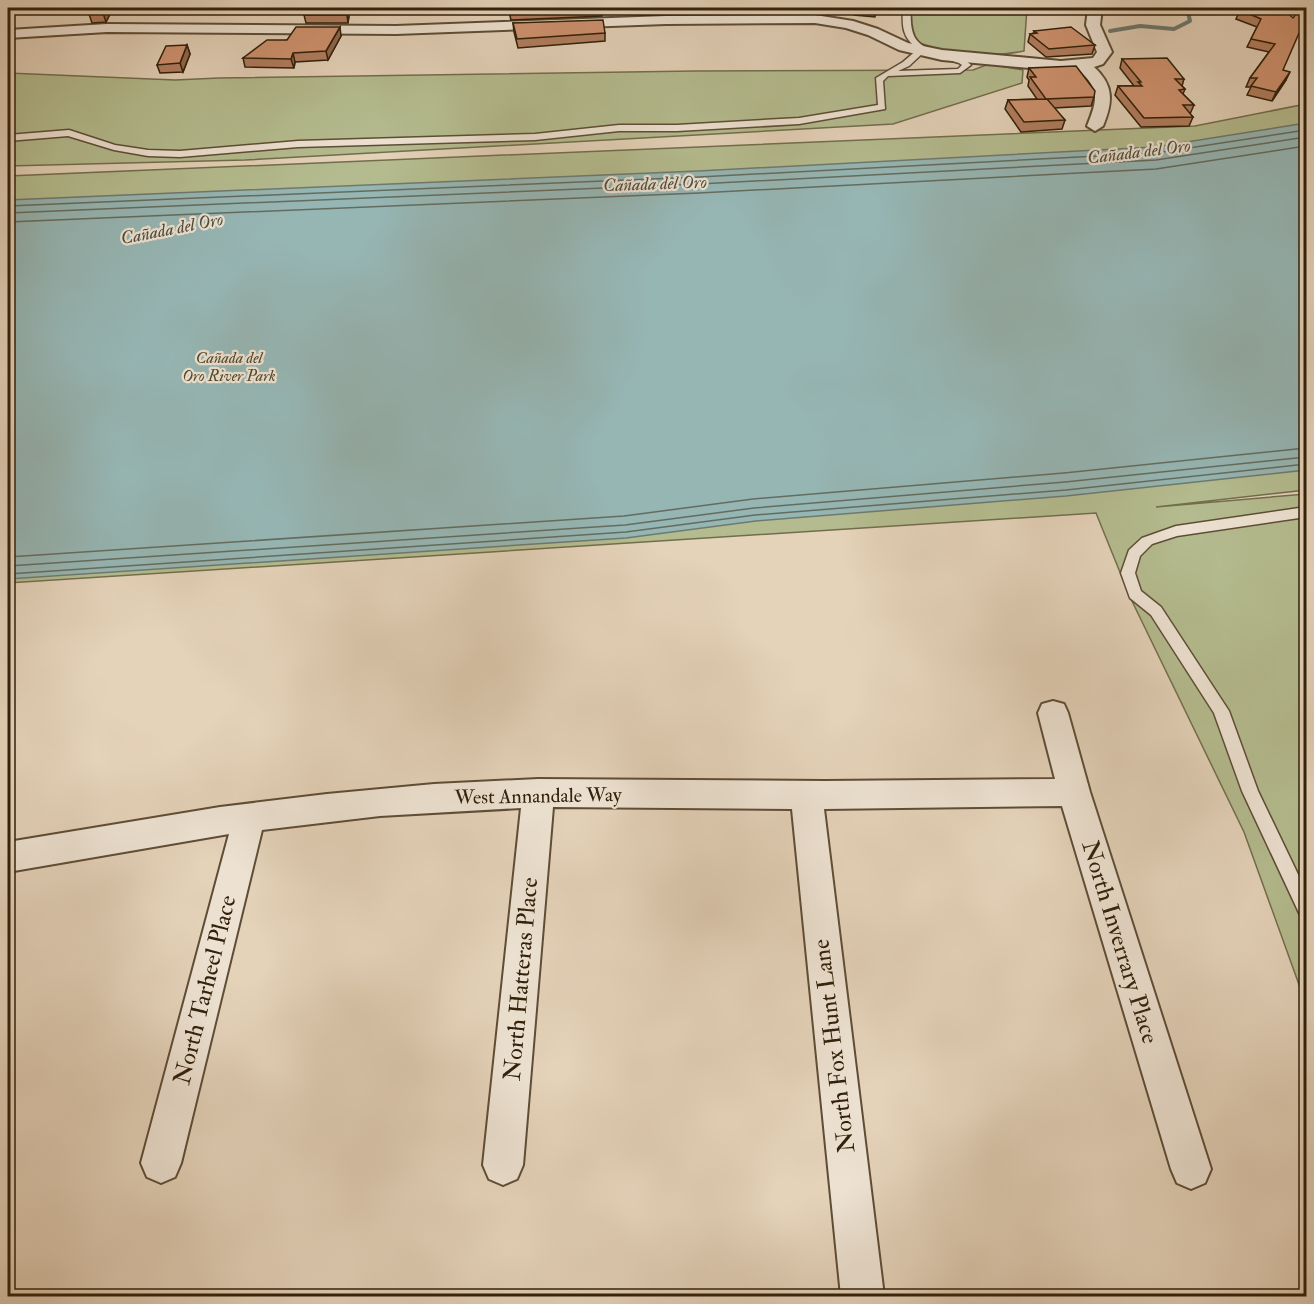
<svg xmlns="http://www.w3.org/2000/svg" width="1314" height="1304" font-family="'IM FELL Double Pica',serif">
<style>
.green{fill:#b4bc8f;stroke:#726e4c;stroke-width:1.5}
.water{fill:#96b6b4;stroke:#6e7a70;stroke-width:1.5}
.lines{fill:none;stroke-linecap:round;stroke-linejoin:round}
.shore{stroke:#646c5f;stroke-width:1.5}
.stream{stroke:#6e7a70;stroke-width:4}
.lane-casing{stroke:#5e4d36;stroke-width:3}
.street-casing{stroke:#5e4d36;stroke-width:4}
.lane{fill:#ede2d2;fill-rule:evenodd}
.street{fill:#ede2d2;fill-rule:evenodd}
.wall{fill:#b27e60;stroke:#31210a;stroke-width:1.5}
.shaded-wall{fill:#91674e;stroke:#31210a;stroke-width:1.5}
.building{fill:#cf9370;stroke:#31210a;stroke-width:1.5}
.labels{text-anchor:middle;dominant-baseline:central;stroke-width:4.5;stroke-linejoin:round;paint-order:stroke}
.far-park-label{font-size:16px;font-style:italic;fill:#52482b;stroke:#ede2d2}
.far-water-label{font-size:18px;font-style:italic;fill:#4f4e3d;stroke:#ede2d2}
.street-label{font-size:20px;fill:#31210a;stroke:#ede2d2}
.near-street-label{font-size:24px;fill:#31210a;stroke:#ede2d2}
</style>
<rect width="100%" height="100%" fill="#e4d2b9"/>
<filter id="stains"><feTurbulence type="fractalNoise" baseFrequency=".00333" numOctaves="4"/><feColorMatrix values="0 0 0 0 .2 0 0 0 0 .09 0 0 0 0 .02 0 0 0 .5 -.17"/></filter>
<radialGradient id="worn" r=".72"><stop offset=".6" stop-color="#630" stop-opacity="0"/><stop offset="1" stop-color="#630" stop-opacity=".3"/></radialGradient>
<g class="green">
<path d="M903,8H1027L1024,51C985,59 949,54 913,41L904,25Z"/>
<path d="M989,64L1023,70L1022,83L893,124L245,160L8,166V73L175,80L219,78L695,71L973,70Z"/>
<path d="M1306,104V490L1156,507L1306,494V1004L1244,832L1130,597L1096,513L8,583V176L1195,126Z"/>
</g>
<path class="water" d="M1306,123V470L1066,496L756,521L626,538L8,579V200L698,171L1155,147Z"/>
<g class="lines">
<g class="shore">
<path d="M8,206L699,177L1156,153L1306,130"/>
<path d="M8,213L699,184L1156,160L1306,137"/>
<path d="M8,222L699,193L1156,169L1306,146"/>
<path d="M8,557L624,516L753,499L1064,473L1306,448"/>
<path d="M8,566L625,525L754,508L1065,482L1306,457"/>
<path d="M8,574L626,532L755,515L1066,490L1306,464"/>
</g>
<path class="stream" d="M1110,31L1140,26L1174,29L1190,21L1187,8"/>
<defs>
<g id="lane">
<path d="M903,8H911C909,42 918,47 950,56C958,58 965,59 971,65L960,73L888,76L883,81L885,109L799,124L677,131H619L535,140L298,147L180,157L148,156L114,150L68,136L8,141V135L69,130L115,145L148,150L180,151L298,141L535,134L619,125H677L799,118L878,105L876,78L903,62L918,49C902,38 902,26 903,8ZM924,52L959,63L962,65L958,69L898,71L909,66Z"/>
<path d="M1306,507V517L1177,536L1152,544L1140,556L1135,573L1141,591L1161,607L1229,711L1258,791L1306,891V917L1300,915L1242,791L1214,713L1151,615L1130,598L1121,573L1129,550L1142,538L1176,526Z"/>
</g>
<g id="street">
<path d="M1088,8H1102L1100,25L1112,52L1103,64L1094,67C1114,85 1113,102 1103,126L1095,131L1087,126C1097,102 1101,88 1078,70L1061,71L942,60L899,50L868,35L846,28L815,23L666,24L396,34L107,32L8,38V30L107,24L396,26L666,16L815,15L853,21L878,29L908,43L942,50L1061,61L1093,58L1097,52L1086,25Z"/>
<path d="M1053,701L1064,704L1068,713L1090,792L1211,1169L1205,1183L1191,1189L1177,1183L1171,1169L1062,806L824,809L884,1296H841L792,809L553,807L523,1165L517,1179L503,1185L489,1179L483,1165L521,808L380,816L262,830L181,1163L175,1177L161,1183L147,1177L141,1163L229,834L8,872V842L220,807L327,794L434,784L538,779L825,781L1055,779L1038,713L1042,704Z"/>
</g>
</defs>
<use href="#lane" class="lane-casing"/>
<use href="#street" class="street-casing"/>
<use href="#lane" class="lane"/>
<use href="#street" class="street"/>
</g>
<g class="wall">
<path d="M113,8L106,22L92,23L89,14Z"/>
<path d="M350,8L348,23H306L304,15Z"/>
<path d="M508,8H602V16L511,20Z"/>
<path d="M639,8H702L681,14L641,15Z"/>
<path d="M855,8H876L875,17L854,15Z"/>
<path d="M1282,8L1283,70L1286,80L1272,101L1247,95L1251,87H1246L1250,78L1269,52L1247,47L1257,27L1236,19L1240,10Z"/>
<path d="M513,23L605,33V41L518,48L514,32Z"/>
<path d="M1034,31L1095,45L1092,54L1046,57L1028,42L1030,34L1034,33Z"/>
<path d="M341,36L328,60L295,62L294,68L245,67L243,58L287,40Z"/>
<path d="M187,45L190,54L183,72L160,73L157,65Z"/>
<path d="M1122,59L1184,79L1182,86L1185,89L1183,94L1194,105L1190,114L1193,117L1189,126L1141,127L1115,95L1118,86H1134L1120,68Z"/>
<path d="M1029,68L1094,97L1091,106L1054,108L1065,120L1062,129L1021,132L1005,109L1008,100L1037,99L1028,86L1029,80L1027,77Z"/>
</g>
<g class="shaded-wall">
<path d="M106,8H113L106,22L103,13Z"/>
<path d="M348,8H350L348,23L347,15Z"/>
<path d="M681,8H702L681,14Z"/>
<path d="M340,27L341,36L328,60L326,51Z"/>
<path d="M187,45L190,54L183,72L180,63Z"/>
<path d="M293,53L295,62L294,68L291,59Z"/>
<path d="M1290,72L1286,80L1272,101L1276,92Z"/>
</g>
<g class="building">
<path d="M89,8H106L103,13L89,14Z"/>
<path d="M308,8H348L347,15H304Z"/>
<path d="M509,8H602L510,11Z"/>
<path d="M1245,8H1282L1293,18L1301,8L1306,11V17L1283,70L1290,72L1276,92L1251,86L1257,78H1250L1275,44L1251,39L1261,19L1240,10Z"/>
<path d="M603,20L605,33L517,39L513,23Z"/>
<path d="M296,27H340L326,51L293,53L291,59L243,58L267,40H287Z"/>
<path d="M1071,27L1095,45L1049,49L1030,34L1037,33L1034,31Z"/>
<path d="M187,45L180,63L157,65L166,46Z"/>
<path d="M1167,58L1184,79H1175L1185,89L1179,90L1194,105H1183L1193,117L1144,118L1118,86H1142L1138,82H1141L1122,59Z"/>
<path d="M1076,66L1095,91L1094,97L1047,99L1065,120L1024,122L1008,100L1046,99L1030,77H1036L1029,68Z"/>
</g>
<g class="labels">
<g class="far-park-label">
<text x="229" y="358">Cañada del<tspan x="229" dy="18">Oro River Park</tspan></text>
</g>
<g class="far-water-label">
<text transform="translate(1139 152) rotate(-7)">Cañada del Oro</text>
<text transform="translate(655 184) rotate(-2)">Cañada del Oro</text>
<text transform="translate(172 229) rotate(-11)">Cañada del Oro</text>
</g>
<g class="street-label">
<text transform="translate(538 796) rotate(-1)">West Annandale Way</text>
</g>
<g class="near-street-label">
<text transform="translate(1120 942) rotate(73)">North Inverrary Place</text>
<text transform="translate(521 979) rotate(-85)">North Hatteras Place</text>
<text transform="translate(205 990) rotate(-76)">North Tarheel Place</text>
<text transform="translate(834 1046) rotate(-97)">North Fox Hunt Lane</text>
</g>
</g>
<rect width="1314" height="1304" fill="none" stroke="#e4d2b9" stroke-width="30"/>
<rect x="9" y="9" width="1296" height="1286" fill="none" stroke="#31210a" stroke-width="3"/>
<rect x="15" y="15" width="1284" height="1274" fill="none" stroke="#31210a" stroke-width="1.5"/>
<rect width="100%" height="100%" filter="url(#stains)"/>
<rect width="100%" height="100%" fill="url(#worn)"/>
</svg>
